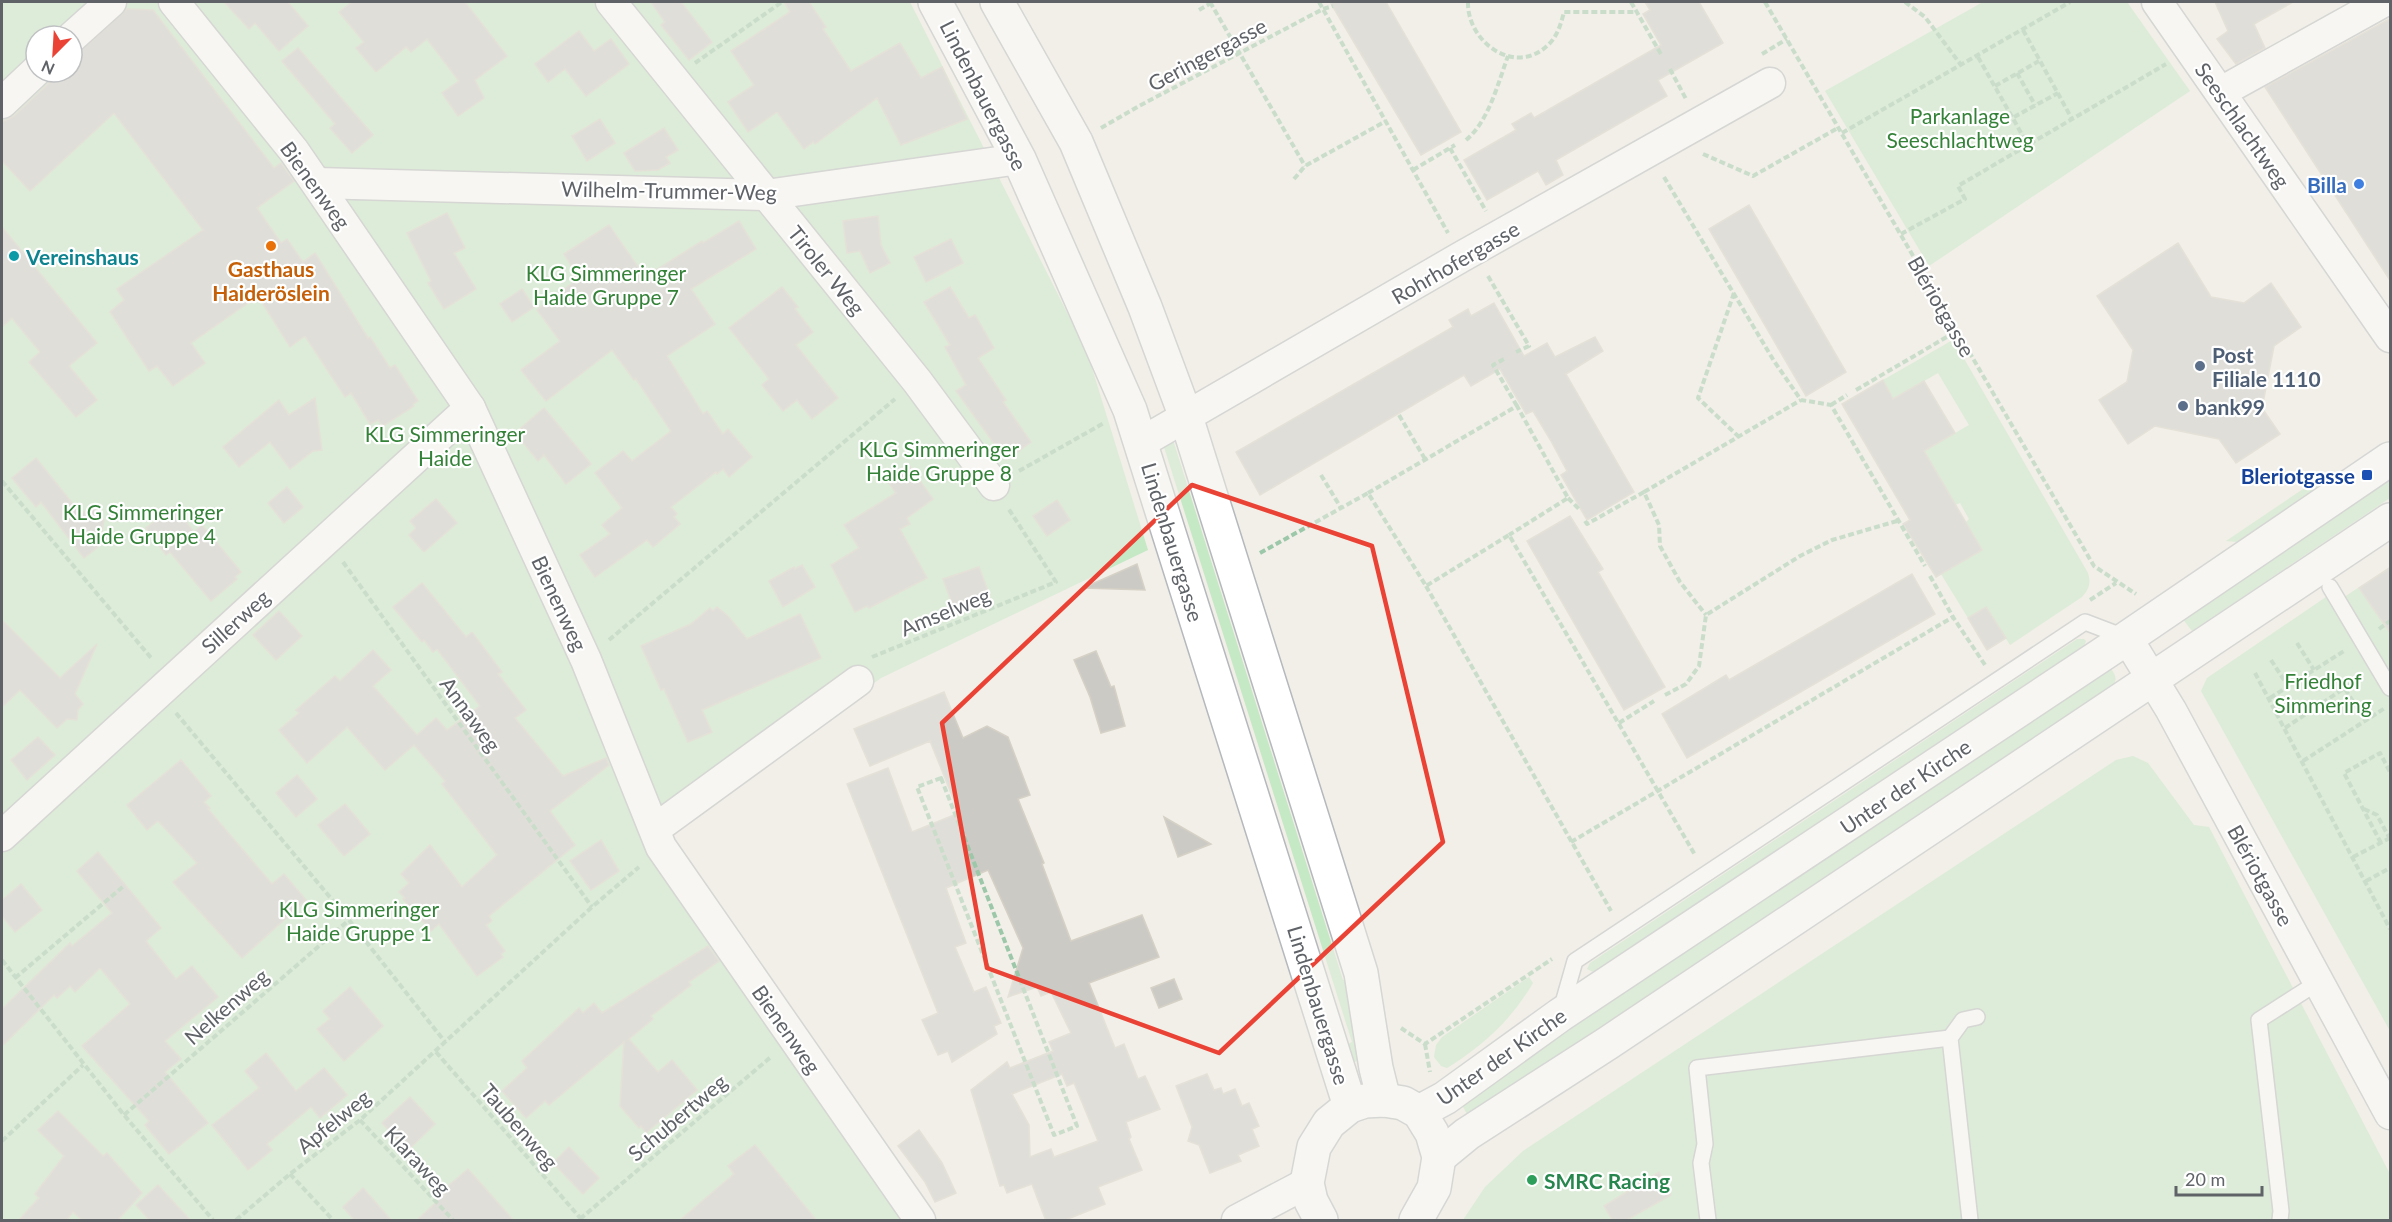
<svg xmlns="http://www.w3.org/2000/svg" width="2392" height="1222" font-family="Lato,sans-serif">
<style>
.green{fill:#c5e8c5;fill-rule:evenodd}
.building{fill:#cccac5;stroke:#d6d1c6;stroke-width:1.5;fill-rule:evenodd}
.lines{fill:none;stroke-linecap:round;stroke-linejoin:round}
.service-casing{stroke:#b5b8bc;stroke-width:18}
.minor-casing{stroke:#b5b8bc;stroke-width:33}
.tertiary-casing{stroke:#b5b8bc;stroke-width:36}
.secondary-casing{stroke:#b6babf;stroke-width:36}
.path{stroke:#9cc7a9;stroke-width:4;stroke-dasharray:6 3;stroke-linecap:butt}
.service{stroke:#fff;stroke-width:15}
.minor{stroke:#fff;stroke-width:30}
.tertiary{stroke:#fff;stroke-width:33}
.secondary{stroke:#fff;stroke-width:33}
.marked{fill:none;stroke:#ea4335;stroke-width:4.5;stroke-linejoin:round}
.shop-dot{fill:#3f7fe0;stroke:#fff;stroke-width:2}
.food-dot{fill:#e8710a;stroke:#fff;stroke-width:2}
.culture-dot{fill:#0f9aa8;stroke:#fff;stroke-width:2}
.service-dot{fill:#5c6f8a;stroke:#fff;stroke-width:2}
.transit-dot{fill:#1a4fb4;stroke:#fff;stroke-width:2}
.leisure-dot{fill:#2e9e5b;stroke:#fff;stroke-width:2}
.labels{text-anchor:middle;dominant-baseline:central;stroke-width:4.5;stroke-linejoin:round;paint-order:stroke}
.street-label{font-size:21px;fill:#5f6368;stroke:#fff}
.park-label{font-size:21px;fill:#348238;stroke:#fff}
.shop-label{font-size:21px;font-weight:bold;fill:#366cbe;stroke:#fff;text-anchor:end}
.culture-label{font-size:21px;font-weight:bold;fill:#0d838f;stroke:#fff;text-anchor:start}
.food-label{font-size:21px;font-weight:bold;fill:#c56008;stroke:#fff}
.service-label{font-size:21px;font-weight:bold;fill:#4e5e75;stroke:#fff;text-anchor:start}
.transit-label{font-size:21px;font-weight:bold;fill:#164399;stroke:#fff;text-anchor:end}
.leisure-label{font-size:21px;font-weight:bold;fill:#27864d;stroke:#fff;text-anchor:start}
</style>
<rect width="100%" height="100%" fill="#f1efe8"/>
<g class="green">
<path d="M2,2H910L1087,352L1148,550L881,678L665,835L904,1220H2ZM36,36H72V72H36Z"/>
<path d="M1983,2H2127L2190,91L1929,266L1825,91Z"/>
<path d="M1951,341L1955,343L2088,573C2091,584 2089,589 2082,597L2010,645L1986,607L1968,618L1941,574L1982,550L1966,522L1969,519L1960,503L1955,505L1924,451L1969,425L1938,373L1893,399L1883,380Z"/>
<path d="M1171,441L1174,443L1343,980L1349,979L1363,1060L1349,1063L1346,1045L1352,1042L1164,447L1165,443Z"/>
<path d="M2318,479L2323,485L2237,542L2226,541Z"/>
<path d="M2390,479V498L2192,631L2182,618Z"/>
<path d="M2390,567V1031L2201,691L2207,678L2326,597L2332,605Z"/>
<path d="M2077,639H2084L2086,641L2084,647L1593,972L1587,969L1590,963Z"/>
<path d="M2111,669C2116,675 2117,679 2113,687L1468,1116L1461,1103L2103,670Z"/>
<path d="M2133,756L2148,763L2194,825L2209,827L2390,1174V1220H1463L1485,1187L1523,1151L2116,760Z"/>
<path d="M1529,977L1533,983C1511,1020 1484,1045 1447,1068L1441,1066L1434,1057L1436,1045L1442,1037Z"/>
</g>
<g class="building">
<path d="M224,2H288L308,26L279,51L255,23L249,29Z"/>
<path d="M352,2H465L507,56L475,80L484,98L458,116L442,93L459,81L427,39L411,52L406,47L376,72L356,48L364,42L339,12Z"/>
<path d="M651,2H681L712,42L689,60L661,25L665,22Z"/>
<path d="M784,2H809L826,27L823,29L851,71L900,43L921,78L942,67L967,119L901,145L877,98L815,144L813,142L804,149L777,112L748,132L728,102L754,85L731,51L790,12Z"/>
<path d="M1330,2H1386L1461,132L1421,155Z"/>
<path d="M1645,2H1699L1723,43L1658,80L1667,96L1556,160L1563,175L1546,185L1538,171L1487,200L1464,160L1516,130L1512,124L1531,113L1534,118L1661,45L1643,14L1650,10Z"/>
<path d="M2215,2H2293L2254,24L2265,48L2236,64L2217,39L2228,31Z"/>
<path d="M127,9L153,10L274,168L281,163L294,181L257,208L281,243L287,239L303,262L315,253L368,338L370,337L390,368L395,365L418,401L413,404L414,406L383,426L378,420L370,424L351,393L345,397L305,336L290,347L258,296L191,343L205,363L173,386L157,366L149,371L110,312L124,300L117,289L203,230L114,113L30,191L2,161V122L14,116L48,84L57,72H72V58Z"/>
<path d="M2391,18V282L2265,87Z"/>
<path d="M579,31L594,51L611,39L629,64L586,96L565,69L548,82L535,64Z"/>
<path d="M298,48L373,135L352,153L330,128L335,124L282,61Z"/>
<path d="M600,119L615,143L587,161L572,136Z"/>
<path d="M664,128L678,150L666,157L670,163L658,170L635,171L624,153Z"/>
<path d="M1749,205L1846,372L1806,396L1709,229Z"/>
<path d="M447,213L465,248L454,253L476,289L444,309L428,283L431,281L407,233Z"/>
<path d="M878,216L881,245L890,263L870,273L860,251L847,253L843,221Z"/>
<path d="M739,221L756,249L691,289L715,324L667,356L703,414L707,411L723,434L728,429L752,457L729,477L723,469L717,474L716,472L671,507L677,514L674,517L680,524L653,547L647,540L595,577L580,555L610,534L602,525L622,508L595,473L623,451L632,461L671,431L636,379L634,380L612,350L546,401L521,370L560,341L537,310L579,278L564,254L609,225L645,277L702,241L703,243Z"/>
<path d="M2,227L97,343L69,366L97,400L76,417L29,362L40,352L12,318L2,327Z"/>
<path d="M951,239L963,263L926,282L914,257Z"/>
<path d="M2178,243L2211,297L2244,303L2271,283L2301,327L2274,346L2262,408L2280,434L2236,463L2219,439L2155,426L2128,444L2099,400L2127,382L2133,350L2097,296Z"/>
<path d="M782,287L798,307L795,309L813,332L796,345L838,398L812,419L797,400L783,411L762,385L769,379L729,328Z"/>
<path d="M950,287L969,318L975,315L994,348L978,358L1006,400L1003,402L1031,442L1006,460L956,391L966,385L945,347L950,345L924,302Z"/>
<path d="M522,289L534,307L512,322L500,304Z"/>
<path d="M1494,303L1524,356L1547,343L1555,357L1595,337L1603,351L1566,374L1634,492L1587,520L1561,475L1567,471L1551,441L1533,411L1526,414L1500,369L1471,386L1464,375L1260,495L1236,452L1453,327L1449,320L1468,309L1471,316Z"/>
<path d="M1883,380L1893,399L1924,381L1955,433L1924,451L1982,550L1936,577L1903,524L1910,520L1842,404Z"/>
<path d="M315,398L322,450L313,451L290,469L270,442L239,467L223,447L279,400L289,415Z"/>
<path d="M544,408L591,464L566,484L544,455L538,461L515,433Z"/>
<path d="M36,458L81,514L92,506L104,520L99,546L84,558L41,502L36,507L12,478Z"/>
<path d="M908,464L933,499L907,518L910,524L900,529L927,578L869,608L867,606L855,612L831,565L859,548L844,525L896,493L886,479Z"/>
<path d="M287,487L303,507L284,523L268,503Z"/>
<path d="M436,499L457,523L424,552L409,535L416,528L410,521Z"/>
<path d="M1057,500L1070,520L1047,536L1033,516Z"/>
<path d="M174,507L194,532L202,525L241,572L235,577L237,579L211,601L170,552L166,555L146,528Z"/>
<path d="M1570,516L1603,569L1598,572L1665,687L1624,710L1527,541Z"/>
<path d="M1137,564L1145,590L1083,588Z"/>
<path d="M802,565L815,587L783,607L769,581L794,567L795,569Z"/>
<path d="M979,567L990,596L954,609L943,579Z"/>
<path d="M2391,567V634L2359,588Z"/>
<path d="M1912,574L1935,614L1687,758L1662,714L1726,675L1729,680Z"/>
<path d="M422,583L466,637L472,632L502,672L498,674L526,710L515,718L563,776L606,758L609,765L550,811L575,845L489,916L492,921L486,925L505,951L501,954L503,957L477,976L439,924L431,931L403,899L405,898L399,892L409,883L401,874L430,845L462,887L497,855L442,784L445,781L414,745L385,770L347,727L307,763L279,730L299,713L296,710L335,676L340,681L373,650L391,670L373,686L417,735L436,718L447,730L480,706L437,649L433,652L424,640L422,642L393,607Z"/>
<path d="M717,607L728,616L747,639L800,614L821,658L702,710L712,732L688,742L664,689L661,690L641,646L691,624L710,608L713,611Z"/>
<path d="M1986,607L2006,638L1987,650L1968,618Z"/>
<path d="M279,611L302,636L276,660L253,635Z"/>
<path d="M2,620L60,678L97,644L75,694L83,704L78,710L77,720L67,719L57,728L20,690L2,707Z"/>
<path d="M1096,651L1111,687L1114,686L1125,726L1101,733L1090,697L1074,660Z"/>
<path d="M944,692L963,738L987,726L1008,737L1030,795L1018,799L1044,863L1042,864L1071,941L1142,915L1159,957L1089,983L1115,1048L1124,1044L1138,1079L1145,1076L1160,1109L1126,1122L1131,1137L1129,1139L1142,1170L1098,1187L1105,1204L1063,1221H1046L1032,1184L1007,1193L1004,1185L1000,1186L971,1090L1007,1062L1010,1068L1053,1051L1049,1042L1071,1033L1051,992L1041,996L1037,987L1008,997L1023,948L988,870L946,888L966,943L955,947L974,992L986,987L1001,1023L994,1026L997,1034L952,1062L948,1051L938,1055L922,1020L938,1013L847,784L888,768L912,832L959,813L930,741L870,766L854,729ZM1062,1074L1067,1086L1074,1083L1098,1141L1054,1157L1051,1149L1030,1157L1029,1125L1012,1094Z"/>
<path d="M38,737L55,755L27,780L11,760Z"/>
<path d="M181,760L211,796L204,802L210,808L208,809L272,884L284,874L306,900L242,958L173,882L197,863L158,821L147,830L127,805Z"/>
<path d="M297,775L317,799L296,817L276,793Z"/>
<path d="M345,804L370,834L344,856L318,825Z"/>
<path d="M1164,817L1211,844L1178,857Z"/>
<path d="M601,840L619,871L591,890L570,861Z"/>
<path d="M98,852L161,928L146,941L176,979L192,966L218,997L165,1041L181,1059L165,1072L208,1123L169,1154L145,1125L149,1121L82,1046L130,1004L100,968L75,992L70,986L57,998L54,995L2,1046V1009L70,943L72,946L112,913L77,871Z"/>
<path d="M21,884L42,910L15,932L2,916V900Z"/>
<path d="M708,946L719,961L689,982L691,985L651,1016L653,1019L629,1039L658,1072L672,1060L697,1090L646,1133L641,1126L639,1128L620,1106L624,1042L549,1105L545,1101L526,1118L502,1091L527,1068L522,1061L579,1008L583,1013L594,1003L602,1013Z"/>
<path d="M1174,979L1182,999L1159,1008L1151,988Z"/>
<path d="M350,987L383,1026L344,1061L317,1029L330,1019L323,1011Z"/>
<path d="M266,1053L296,1091L324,1068L347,1095L320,1118L311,1107L267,1144L272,1150L248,1170L212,1125L259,1088L245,1071Z"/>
<path d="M1207,1074L1214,1090L1221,1088L1223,1094L1235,1089L1242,1106L1249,1103L1259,1126L1252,1129L1259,1146L1238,1155L1241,1161L1210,1173L1199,1145L1188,1141L1192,1127L1176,1086Z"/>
<path d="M410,1097L435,1124L408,1150L382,1123Z"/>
<path d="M58,1111L103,1156L107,1153L142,1193L117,1221H83L73,1212L66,1221H18L39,1198L35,1194L64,1156L38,1130Z"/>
<path d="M919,1130L942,1163L956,1193L935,1202L925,1182L898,1146Z"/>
<path d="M755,1145L817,1221H679L734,1174L728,1166Z"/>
<path d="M569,1147L599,1178L583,1194L553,1163Z"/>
<path d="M468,1169L514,1221H416L444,1195L441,1192Z"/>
<path d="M1659,1172L1671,1195L1625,1221H1613L1604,1206Z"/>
<path d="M158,1185L191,1221H150L136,1205Z"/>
<path d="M363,1188L392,1221H355L343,1207Z"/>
</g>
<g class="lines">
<defs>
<g id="service">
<path d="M2330,587L2390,688"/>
<path d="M1561,1010L1575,961L2085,622L2127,638"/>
<path d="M1708,1220L1701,1163L1705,1144L1697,1068L1950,1038"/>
<path d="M1970,1220L1950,1038L1963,1020L1977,1017"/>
<path d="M2280,1220L2281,1211L2259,1020L2320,981"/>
</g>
<g id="minor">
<path d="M174,2L294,151L470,408L586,660L661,847L920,1220"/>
<path d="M611,2L917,381L994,485"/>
<path d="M2157,2L2390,337"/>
<path d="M72,37L111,2"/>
<path d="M2221,92L2383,2"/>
<path d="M2,103L36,71"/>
<path d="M317,183L766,195L1019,159"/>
<path d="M1142,442L1461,257L1770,83"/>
<path d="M2127,638L2171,710L2390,1114"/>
<path d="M655,829L858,681"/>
<path d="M2,836L470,408"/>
<path d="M1237,1220L1307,1183"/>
</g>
<g id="tertiary">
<path d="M935,2L1019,159L1130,410L1350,1106"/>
<path d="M997,2L1076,142L1145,307L1186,417L1361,973L1376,1068L1384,1100"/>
</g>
<g id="secondary">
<path d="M1419,1112L1445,1098L1560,1015L2127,638L2390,459"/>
<path d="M1439,1157L1467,1134L1608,1043L2390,520"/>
<path d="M1321,1220L1311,1201L1307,1183L1314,1147L1329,1123L1350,1106L1365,1101L1384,1100L1403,1103L1419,1112L1432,1133L1439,1157L1434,1188L1416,1220"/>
</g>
</defs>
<use href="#service" class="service-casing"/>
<use href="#minor" class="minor-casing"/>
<use href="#tertiary" class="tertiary-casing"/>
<use href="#secondary" class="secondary-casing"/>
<g class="path">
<path d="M1210,2L1305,166"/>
<path d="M1319,2L1448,233"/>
<path d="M1468,2C1467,42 1515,77 1548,45C1557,37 1561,24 1564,12H1637"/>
<path d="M1631,2L1662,56"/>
<path d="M1765,2L2094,566L2136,594"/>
<path d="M1905,2L1925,17L1961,65"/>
<path d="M1199,10L1211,3"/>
<path d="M2023,30L2072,119"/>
<path d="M1762,54L1787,39"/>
<path d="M1978,57L2028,145"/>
<path d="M695,63L782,2"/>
<path d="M1670,69L1686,99"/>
<path d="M2017,73L2035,105"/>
<path d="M1995,86L2039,61"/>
<path d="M2014,117L2058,93"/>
<path d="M1101,128L1139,106L1323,9L1333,6"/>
<path d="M1842,133L2070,2"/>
<path d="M1466,140C1489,121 1498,83 1508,56"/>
<path d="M1450,148L1486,211"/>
<path d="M1703,154L1753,176L1838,128"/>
<path d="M1413,170L1455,145"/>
<path d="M1664,177L1774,361L1801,400L1831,405L1925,566"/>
<path d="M1294,179L1305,166L1386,121"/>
<path d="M1901,234L1965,199L1958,186L2166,64"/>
<path d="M1488,276L1529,346L1516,352"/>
<path d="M1734,293L1698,398L1739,437"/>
<path d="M1504,359L1493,365L1517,406"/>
<path d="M1856,390L1957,331"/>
<path d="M1831,405L1847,395"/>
<path d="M1399,415L1425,459"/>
<path d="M1019,471L1104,423"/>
<path d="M1321,475L1341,508"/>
<path d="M2,481L152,659"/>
<path d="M1644,492L1801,400"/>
<path d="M1368,493L1517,406L1568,498L1509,535"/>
<path d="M1568,498L1580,510"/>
<path d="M1585,521L1587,524L1644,492L1659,525L1660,546L1680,582L1706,615"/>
<path d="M1260,553L1368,493L1426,586L1509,535L1695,855"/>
<path d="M343,562L592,907"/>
<path d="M1930,576L1953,617"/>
<path d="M1426,586L1611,911"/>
<path d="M2090,600L2116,583"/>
<path d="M2379,629L2390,621"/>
<path d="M609,640L895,399"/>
<path d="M2297,643L2314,670"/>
<path d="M872,657L1056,582L1008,508"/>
<path d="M2271,660L2288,686"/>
<path d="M2255,673L2390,929"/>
<path d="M2345,689L2365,720"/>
<path d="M1665,695L1686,684L1699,666L1706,615L1800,556L1832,540L1897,521"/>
<path d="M2270,698L2344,651"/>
<path d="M176,713L349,920L445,1042"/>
<path d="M1619,723L1654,701"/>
<path d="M2285,728L2358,679"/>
<path d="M2303,761L2385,708"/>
<path d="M941,778L1077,1126L1054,1135L917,787Z"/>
<path d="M2364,809L2377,815L2390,839"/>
<path d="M1571,842L1953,617L1985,665"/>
<path d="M2381,843L2344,773L2380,753L2390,772"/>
<path d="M2353,857L2390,838"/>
<path d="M2366,881L2390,868"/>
<path d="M2,960L124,1115L213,1220"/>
<path d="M15,978L125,885"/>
<path d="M1401,1028L1425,1044L1552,959"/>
<path d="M1425,1044L1430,1072"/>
<path d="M436,1052L582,1220"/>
<path d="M124,1115L349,920"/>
<path d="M360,1120L453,1220"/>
<path d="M2,1141L83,1065"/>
<path d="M290,1174L333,1220"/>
<path d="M580,1219L772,1056"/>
<path d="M236,1220L290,1174L360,1120L592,907L639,867"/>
</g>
<use href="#service" class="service"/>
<use href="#minor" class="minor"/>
<use href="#tertiary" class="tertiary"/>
<use href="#secondary" class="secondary"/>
</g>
<path d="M0 0H2392V1222H0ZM1192,485L1372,546L1443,842L1219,1053L987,968L942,723Z" fill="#f1efe8" fill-opacity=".55" fill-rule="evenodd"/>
<path class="marked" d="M1192,485L1372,546L1443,842L1219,1053L987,968L942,723Z"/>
<circle class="shop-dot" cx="2359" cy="184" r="6"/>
<circle class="food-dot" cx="271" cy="246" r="6"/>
<circle class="culture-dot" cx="14" cy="256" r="6"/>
<g class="service-dot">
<circle cx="2200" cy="366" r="6"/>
<circle cx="2183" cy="406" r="6"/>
</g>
<rect class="transit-dot" x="2361" y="469" width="12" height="12" rx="3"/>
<circle class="leisure-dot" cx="1532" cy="1180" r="6"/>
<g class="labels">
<g class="street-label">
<text transform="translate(1207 54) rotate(-28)">Geringergasse</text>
<text transform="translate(984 95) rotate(63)">Lindenbauergasse</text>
<text transform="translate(2243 125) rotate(55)">Seeschlachtweg</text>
<text transform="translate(316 185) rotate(54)">Bienenweg</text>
<text transform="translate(669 190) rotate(1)">Wilhelm-Trummer-Weg</text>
<text transform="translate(1455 262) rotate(-30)">Rohrhofergasse</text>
<text transform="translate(827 270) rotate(51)">Tiroler Weg</text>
<text transform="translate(1942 306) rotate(60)">Blériotgasse</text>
<text transform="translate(1173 542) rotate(73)">Lindenbauergasse</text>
<text transform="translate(560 603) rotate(65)">Bienenweg</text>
<text transform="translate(945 611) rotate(-22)">Amselweg</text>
<text transform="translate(235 621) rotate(-42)">Sillerweg</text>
<text transform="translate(471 714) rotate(54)">Annaweg</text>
<text transform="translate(1905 786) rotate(-34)">Unter der Kirche</text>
<text transform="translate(2261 875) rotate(61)">Blériotgasse</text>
<text transform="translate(1319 1005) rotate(73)">Lindenbauergasse</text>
<text transform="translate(226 1006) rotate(-41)">Nelkenweg</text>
<text transform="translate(787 1029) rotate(55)">Bienenweg</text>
<text transform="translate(1501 1056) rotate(-35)">Unter der Kirche</text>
<text transform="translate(677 1117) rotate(-40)">Schubertweg</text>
<text transform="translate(333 1121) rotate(-39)">Apfelweg</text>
<text transform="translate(520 1126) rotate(49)">Taubenweg</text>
<text transform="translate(418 1160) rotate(47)">Klaraweg</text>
</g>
<g class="park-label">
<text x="1960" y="115">Parkanlage<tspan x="1960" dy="24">Seeschlachtweg</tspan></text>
<text x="606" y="272">KLG Simmeringer<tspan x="606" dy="24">Haide Gruppe 7</tspan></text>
<text x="445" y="433">KLG Simmeringer<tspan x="445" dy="24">Haide</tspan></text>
<text x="939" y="448">KLG Simmeringer<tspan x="939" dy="24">Haide Gruppe 8</tspan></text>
<text x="143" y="511">KLG Simmeringer<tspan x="143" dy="24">Haide Gruppe 4</tspan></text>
<text x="2323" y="680">Friedhof<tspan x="2323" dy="24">Simmering</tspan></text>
<text x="359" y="908">KLG Simmeringer<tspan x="359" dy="24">Haide Gruppe 1</tspan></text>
</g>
<g class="shop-label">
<text x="2347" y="184">Billa</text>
</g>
<g class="culture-label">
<text x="26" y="256">Vereinshaus</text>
</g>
<g class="food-label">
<text x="271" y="268">Gasthaus<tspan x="271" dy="24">Haideröslein</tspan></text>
</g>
<g class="service-label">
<text x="2212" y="354">Post<tspan x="2212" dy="24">Filiale 1110</tspan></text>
<text x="2195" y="406">bank99</text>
</g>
<g class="transit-label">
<text x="2355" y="475">Bleriotgasse</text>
</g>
<g class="leisure-label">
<text x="1544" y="1180">SMRC Racing</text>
</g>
</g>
<rect width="2392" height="1222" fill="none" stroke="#5f6368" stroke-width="6"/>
<g transform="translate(54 54) rotate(204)"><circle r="28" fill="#ffffff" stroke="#bfc1c3" stroke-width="1.5"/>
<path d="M0-4.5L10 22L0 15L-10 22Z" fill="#ea4335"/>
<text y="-9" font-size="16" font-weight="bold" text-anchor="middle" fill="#5f6368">N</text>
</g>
<path d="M2176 1186v9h86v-9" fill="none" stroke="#5f6368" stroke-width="3"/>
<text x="2185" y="1186" font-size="18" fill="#5f6368" stroke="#ffffff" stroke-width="4.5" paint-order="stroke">20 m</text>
</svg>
